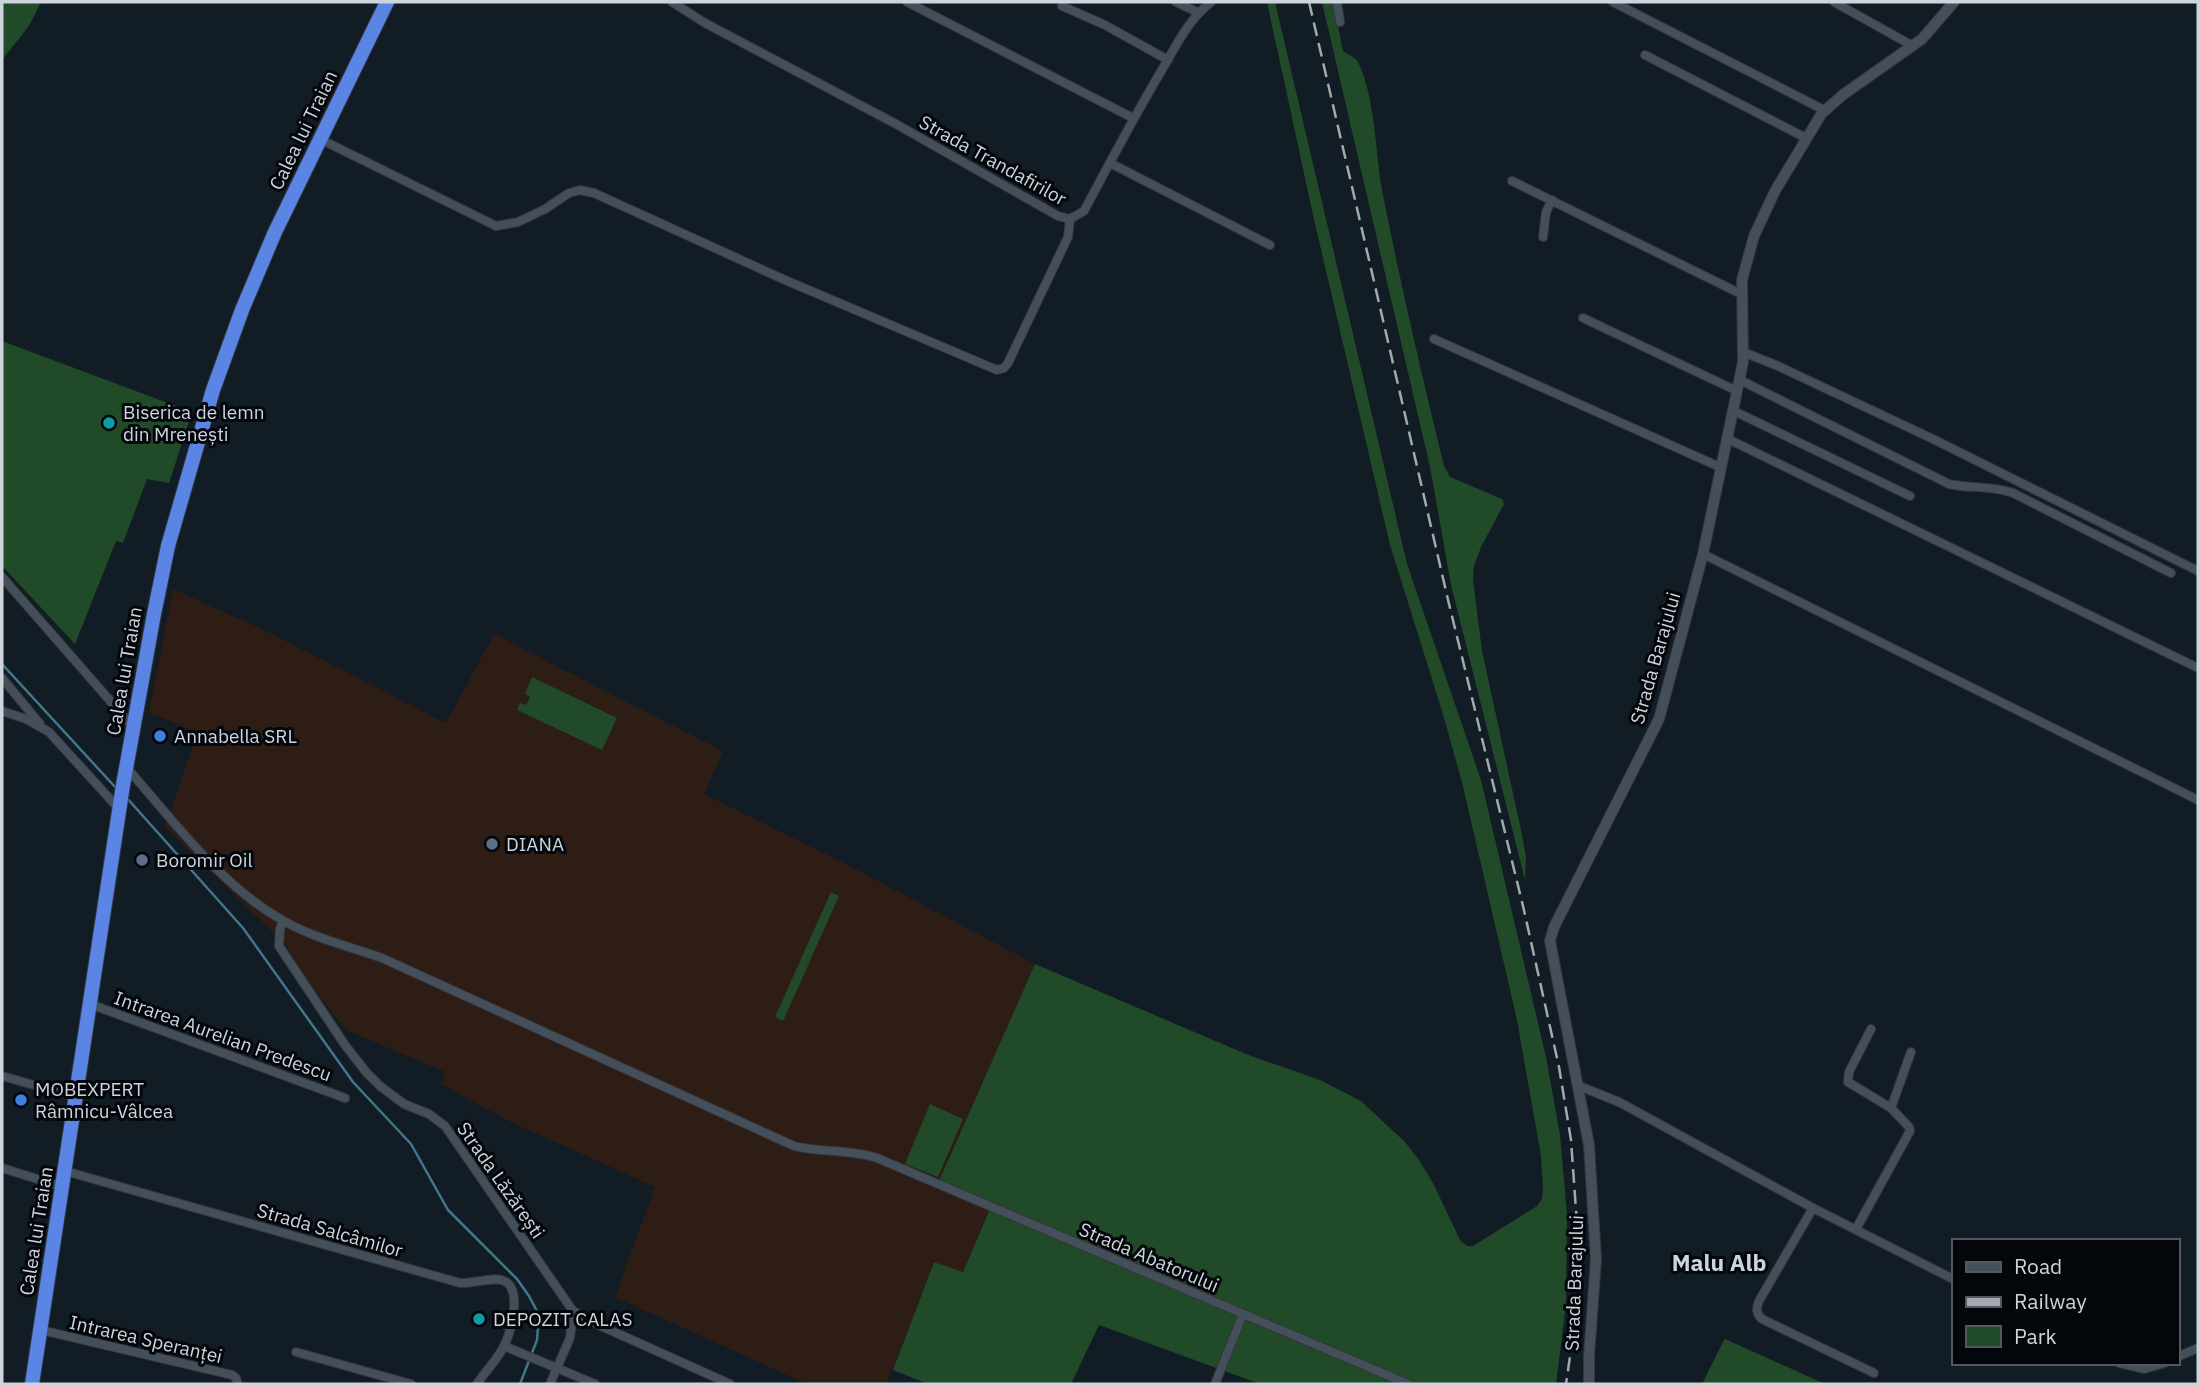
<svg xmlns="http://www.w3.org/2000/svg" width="2200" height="1386" font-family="'IBM Plex Sans',sans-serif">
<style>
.industrial{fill:#2e1d15}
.green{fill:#214a28}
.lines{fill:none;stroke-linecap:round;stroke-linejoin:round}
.stream{stroke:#43768e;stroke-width:2.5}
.street-casing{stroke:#33373f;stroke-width:10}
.secondary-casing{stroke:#33373f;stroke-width:12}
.highway-casing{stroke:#33373f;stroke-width:16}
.street{stroke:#444f5a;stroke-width:8}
.secondary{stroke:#444f5a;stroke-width:10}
.highway{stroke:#5a85e5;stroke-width:14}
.rail{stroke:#a2a9b0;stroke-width:2.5;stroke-dasharray:14 7;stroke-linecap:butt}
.culture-dot{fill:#0f9aa8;stroke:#03060a;stroke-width:2.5}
.shop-dot{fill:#3f7fe0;stroke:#03060a;stroke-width:2.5}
.service-dot{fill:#5c6f8a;stroke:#03060a;stroke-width:2.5}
.labels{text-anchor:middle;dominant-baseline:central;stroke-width:6;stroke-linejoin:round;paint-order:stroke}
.street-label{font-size:19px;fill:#ced4db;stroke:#03060a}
.poi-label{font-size:19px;fill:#ced4db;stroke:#03060a;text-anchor:start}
.quarter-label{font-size:23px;font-weight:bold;fill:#ced4db;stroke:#03060a}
</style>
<rect width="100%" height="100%" fill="#121c25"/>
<path class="industrial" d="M173,589L264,630L446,723L494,634L723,751L704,794L842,862L1035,964L939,1181L992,1203L963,1272L934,1262L887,1384H807L615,1297L655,1187L511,1122L441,1084L445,1072L346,1030L301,973L287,946L165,827L198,732L149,713Z"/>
<g class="green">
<path d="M2,2H41L29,26L2,60Z"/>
<path d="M1267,2H1275L1407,564L1481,780L1546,1057L1560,1135L1567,1214L1566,1305L1556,1384H1260L1099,1325L1071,1384H928L893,1370L934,1262L963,1272L992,1204L939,1181L1035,964L1246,1054L1320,1080L1361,1101L1405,1142L1419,1160L1433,1183L1460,1240L1467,1246H1473L1537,1206L1542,1199L1543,1189L1541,1156L1517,1020L1462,782L1442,711L1390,545L1313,215Z"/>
<path d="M1322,2H1333L1343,51C1349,55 1357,58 1359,64C1376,102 1375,154 1383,195C1401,286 1422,376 1444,466L1450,477L1502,499L1504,504L1481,547L1474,566L1473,580L1482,651L1521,830L1526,857L1525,880L1451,585L1430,467Z"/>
<path d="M2,341L192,412L169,483L147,479L123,543L116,541L75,644L2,566Z"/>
<path d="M532,677L617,718L602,750L517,710L520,703L526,705L530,697L525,694Z"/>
<path d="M831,892L839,896L783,1021L775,1017Z"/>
<path d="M930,1104L963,1119L938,1177L905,1164Z"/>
<path d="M1725,1338V1339L1825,1384H1702Z"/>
</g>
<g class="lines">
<g class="stream">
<path d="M2,664L116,788"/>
<path d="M126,797L243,928L353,1082L411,1144L448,1210L517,1279L529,1296L539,1315L537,1340L520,1384"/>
</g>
<defs>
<g id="street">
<path d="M672,2L705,23L896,124L1058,216L1070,219L1084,211C1110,162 1135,115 1163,68C1177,44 1189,19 1211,2"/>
<path d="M907,2L1133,118"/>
<path d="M1176,2L1197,12"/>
<path d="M1337,2L1340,22"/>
<path d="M1613,2L1826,111"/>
<path d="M1834,2L1913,46"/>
<path d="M1062,6L1105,25L1168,60"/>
<path d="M1645,55L1806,138"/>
<path d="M320,139L496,226L518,222L545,209L569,193L580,190L594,193L785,280L997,370L1004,368L1008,363L1068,237L1070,219"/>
<path d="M1110,163L1270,245"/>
<path d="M1512,181L1741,294"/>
<path d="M1543,237L1546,212L1552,200"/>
<path d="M1583,318L1737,391"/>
<path d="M1434,339L1722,468"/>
<path d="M1743,352L1778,366L1933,439L2198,571"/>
<path d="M1740,380L1949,484C1971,489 1991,485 2013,493L2171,573"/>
<path d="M1734,411L1910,496"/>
<path d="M1728,439L2198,668"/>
<path d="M1703,554L2198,800"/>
<path d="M2,577L133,727"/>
<path d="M2,678L40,724"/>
<path d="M2,711L26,719L49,732L120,810"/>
<path d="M126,767C174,821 219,884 282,920C313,938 348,946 382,958L794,1146C822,1153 850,1149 877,1158L1408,1384"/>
<path d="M283,921L280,929L279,946L345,1045L366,1072L380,1086L404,1104L429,1114L445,1126L573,1311L570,1338L550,1384"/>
<path d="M90,1004L345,1098"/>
<path d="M2,1076L76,1097"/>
<path d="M1579,1086L1619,1102L1813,1208L1953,1279"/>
<path d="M1891,1108L1911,1052"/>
<path d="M2,1168L63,1187"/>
<path d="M65,1171L460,1283C473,1284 493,1276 504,1281C523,1289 511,1334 503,1348C496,1361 485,1372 477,1384"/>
<path d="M1813,1208L1759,1301C1756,1309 1756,1313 1762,1319L1874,1373"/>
<path d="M1856,1229L1910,1131L1909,1127L1891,1108L1848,1082L1849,1072L1871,1029"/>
<path d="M573,1311L601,1326L730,1384"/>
<path d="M41,1330L232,1375L236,1378L238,1384"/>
<path d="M504,1346L595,1384"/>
<path d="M296,1352L411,1384"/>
<path d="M2177,1357L2198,1348"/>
<path d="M2119,1363L2144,1369L2165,1363"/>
<path d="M1215,1384L1243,1314"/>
</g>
<path id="secondary" d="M1589,1384V1356L1596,1259L1589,1145L1550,941L1554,927L1659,719L1703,554L1737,391L1743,362L1742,280L1754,236L1775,191L1822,113L1844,94L1922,39L1954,2"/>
<path id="highway" d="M32,1384L123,785L154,614L168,546L213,390L242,310L275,232L387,2"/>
</defs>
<use href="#street" class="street-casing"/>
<use href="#secondary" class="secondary-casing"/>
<use href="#highway" class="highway-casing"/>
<use href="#street" class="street"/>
<use href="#secondary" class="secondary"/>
<use href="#highway" class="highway"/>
<path class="rail" d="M1309,2L1449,604L1523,906L1559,1067L1571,1140L1578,1238L1574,1329L1566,1384"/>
</g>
<g class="culture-dot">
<circle cx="109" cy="423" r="7"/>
<circle cx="479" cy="1319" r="7"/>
</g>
<g class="shop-dot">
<circle cx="160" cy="736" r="7"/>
<circle cx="21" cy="1100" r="7"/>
</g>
<g class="service-dot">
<circle cx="492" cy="844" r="7"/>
<circle cx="142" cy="860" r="7"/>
</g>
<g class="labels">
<g class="street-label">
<text transform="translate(303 130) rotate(-64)">Calea lui Traian</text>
<text transform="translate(993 160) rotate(29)">Strada Trandafirilor</text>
<text transform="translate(1655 658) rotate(-74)">Strada Barajului</text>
<text transform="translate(124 671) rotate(-80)">Calea lui Traian</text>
<text transform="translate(223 1036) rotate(20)">Intrarea Aurelian Predescu</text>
<text transform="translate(501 1180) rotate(55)">Strada Lăzărești</text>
<text transform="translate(330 1230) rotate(16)">Strada Salcâmilor</text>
<text transform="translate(36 1231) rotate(-81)">Calea lui Traian</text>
<text transform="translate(1149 1257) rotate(23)">Strada Abatorului</text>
<text transform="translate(1574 1283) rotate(-88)">Strada Barajului</text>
<text transform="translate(146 1339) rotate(13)">Intrarea Speranței</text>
</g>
<g class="poi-label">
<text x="123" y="412">Biserica de lemn<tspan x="123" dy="22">din Mrenești</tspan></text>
<text x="174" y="736">Annabella SRL</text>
<text x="506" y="844">DIANA</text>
<text x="156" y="860">Boromir Oil</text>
<text x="35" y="1089">MOBEXPERT<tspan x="35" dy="22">Râmnicu-Vâlcea</tspan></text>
<text x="493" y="1319">DEPOZIT CALAS</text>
</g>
<g class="quarter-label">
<text x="1719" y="1262">Malu Alb</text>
</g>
</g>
<rect width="2200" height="1386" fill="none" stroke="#ced4db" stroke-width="7"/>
<rect x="1952" y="1239" width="228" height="126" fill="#03060a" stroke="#54585e" stroke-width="2"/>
<rect x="1966" y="1262" width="35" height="10" fill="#444f5a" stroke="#54585e" stroke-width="2"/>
<text x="2014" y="1274" font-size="21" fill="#ced4db">Road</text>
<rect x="1966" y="1297" width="35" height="10" fill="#a2a9b0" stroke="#54585e" stroke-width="2"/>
<text x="2014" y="1309" font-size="21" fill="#ced4db">Railway</text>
<rect x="1966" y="1326" width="35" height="21" fill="#214a28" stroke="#54585e" stroke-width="2"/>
<text x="2014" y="1344" font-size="21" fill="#ced4db">Park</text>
</svg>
